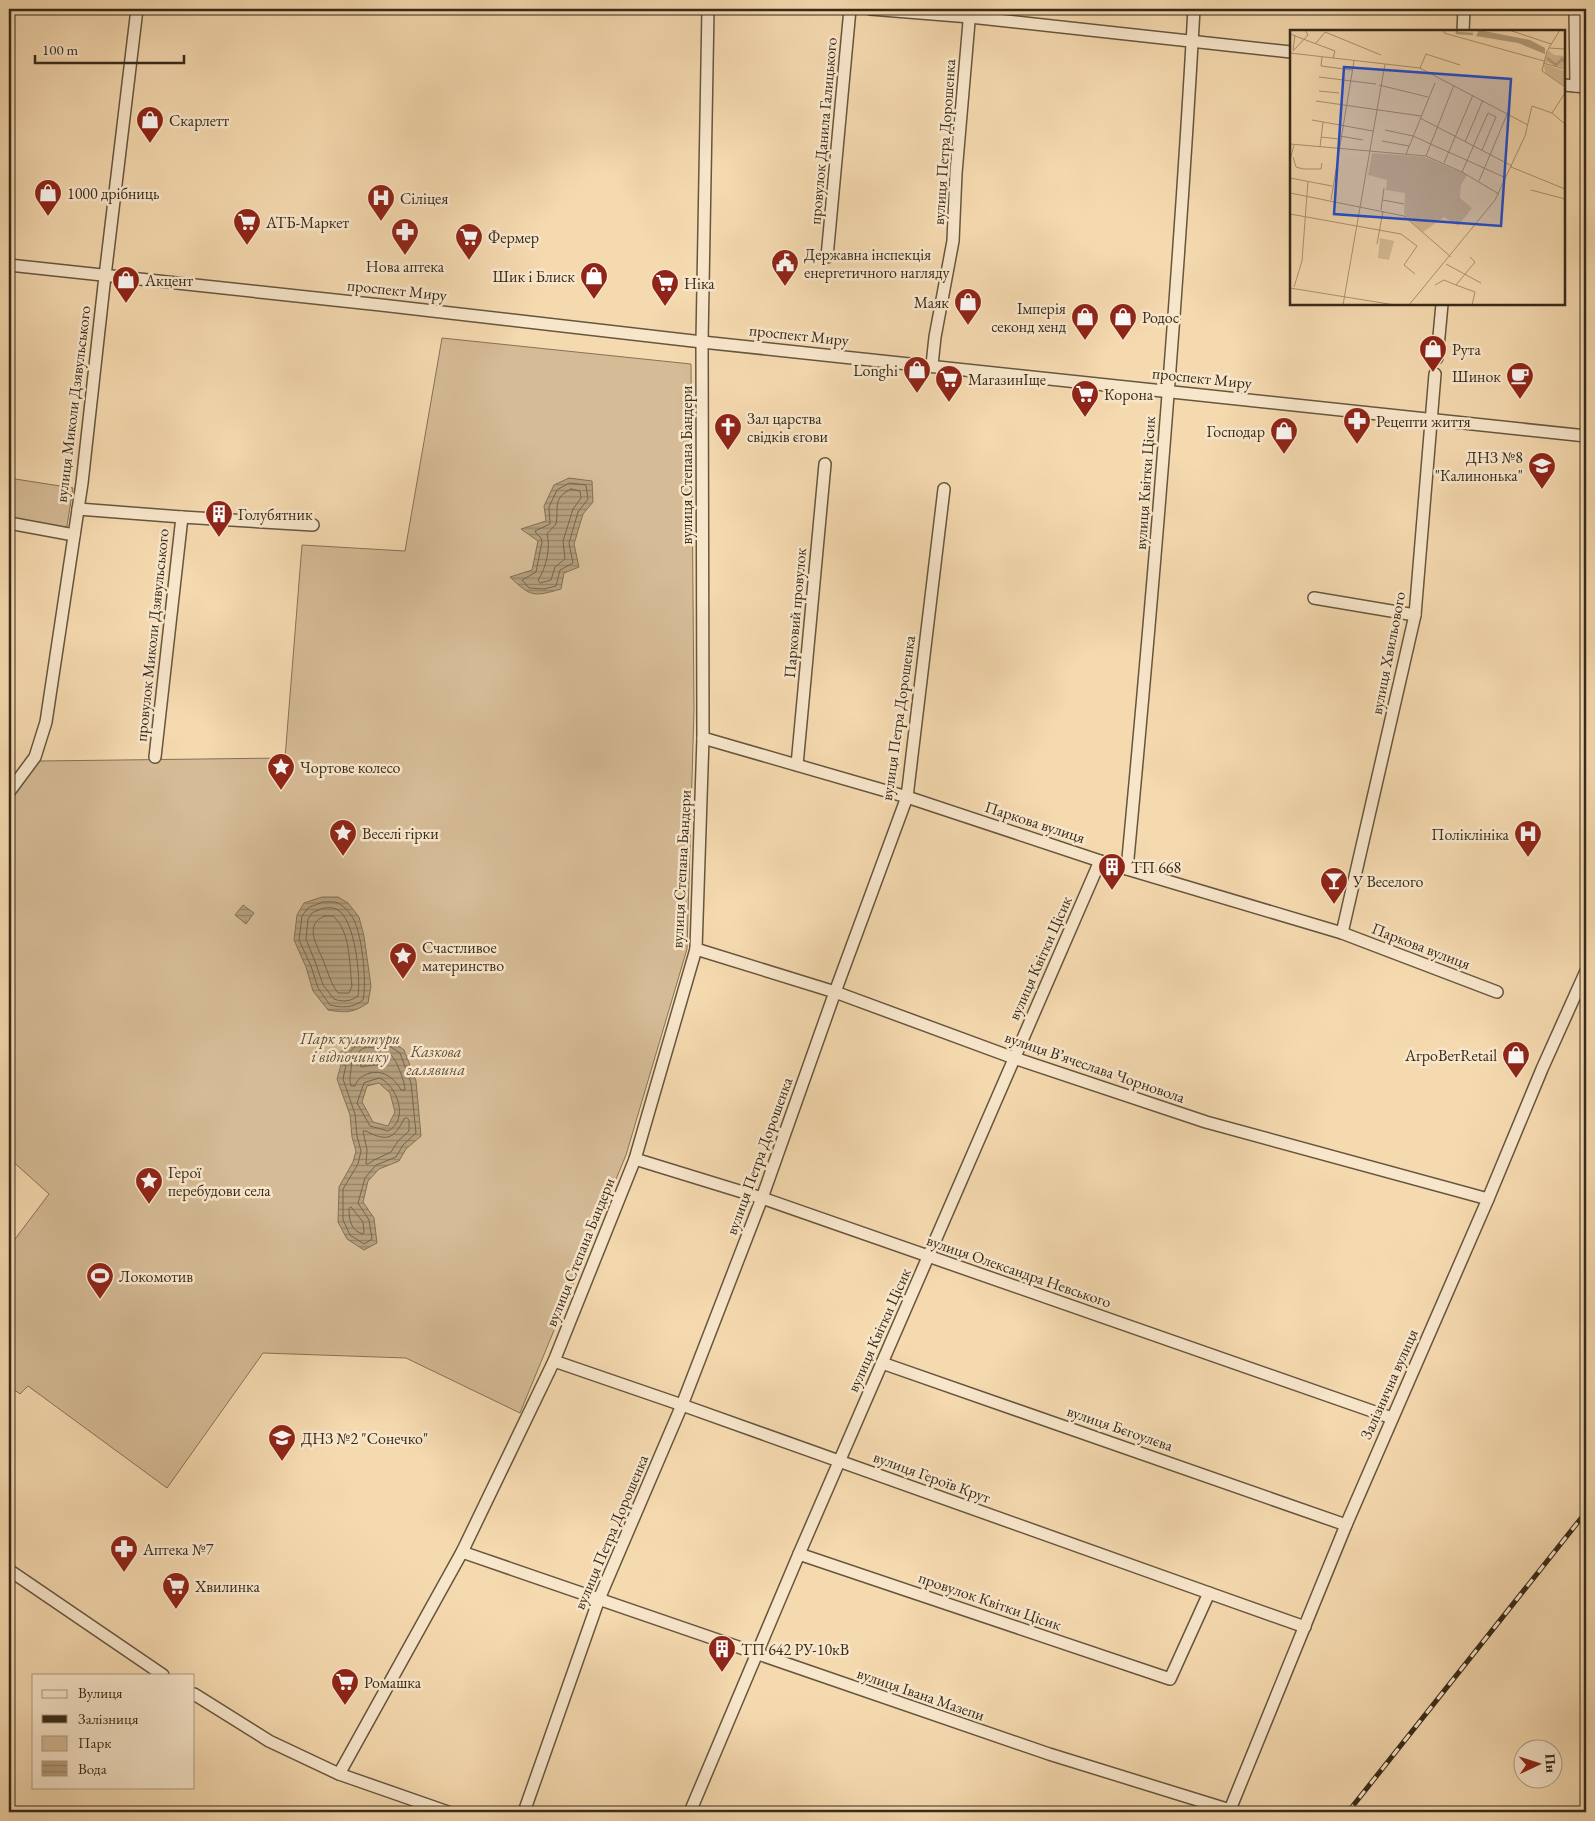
<svg xmlns="http://www.w3.org/2000/svg" width="1595" height="1821" font-family="'EB Garamond',serif">
<style>
.green{fill:#d5bb96;stroke:#867258}
.water{fill:url(#water-rules);stroke:#827054;fill-rule:evenodd}
.lines{fill:none;stroke-linecap:round;stroke-linejoin:round}
.shore{stroke:#76644a;stroke-width:1}
.minor-casing{stroke:#66563e;stroke-width:14}
.minor{stroke:#f8e6cb;stroke-width:11}
.rail-casing{stroke:#372a19;stroke-width:5}
.rail{stroke:#f8e6cb;stroke-width:3;stroke-dasharray:9;stroke-linecap:butt}
.labels{text-anchor:middle;dominant-baseline:central;stroke-width:5;stroke-linejoin:round;paint-order:stroke}
.poi-label{font-size:16px;fill:#372a19;stroke:#f8e6cb;text-anchor:start}
.street-label{font-size:16px;fill:#372a19;stroke:#f8e6cb}
.park-label{font-size:16px;font-style:italic;fill:#5e4e38;stroke:#f8e6cb}
.inset-river{fill:none;stroke:#b49e7c;stroke-width:2.5}
.inset-road{fill:none;stroke:#a99373;stroke-width:1}
.view{fill:#1d4ed8;fill-opacity:0.15;stroke:#1d4ed8;stroke-width:2.5}
.inset-edge{fill:none;stroke:#372a19;stroke-width:2.5}
</style>
<defs>
<pattern id="water-rules" width="6" height="5" patternUnits="userSpaceOnUse" patternTransform="scale(1.25)"><rect width="6" height="5" fill="#b49e7c"/><path d="M0 2.5h6" fill="none" stroke="#938165"/></pattern>
</defs>
<rect width="100%" height="100%" fill="#f5d9af"/>
<filter id="stains"><feTurbulence type="fractalNoise" baseFrequency=".004" numOctaves="4"/><feColorMatrix values="0 0 0 0 .2 0 0 0 0 .09 0 0 0 0 .02 0 0 0 .5 -.17"/></filter>
<radialGradient id="worn" r=".72"><stop offset=".6" stop-color="#630" stop-opacity="0"/><stop offset="1" stop-color="#630" stop-opacity=".3"/></radialGradient>
<g class="green">
<path d="M442,338L691,364L694,710L687,949L626,1155L520,1413L406,1358L263,1353L167,1488L28,1386L20,1394L9,1386V1247L49,1194L9,1158V802L39,761L285,758L302,545L405,551Z"/>
<path d="M9,478L73,488L67,526L61,530L9,521Z"/>
</g>
<g class="water">
<path d="M569,478L592,481L593,502L583,514L574,544L579,567L564,573L561,589C533,597 531,597 510,577L532,570L538,541L521,529L546,521L544,506L554,485Z"/>
<path d="M322,897H338L348,903L359,917L364,936L371,986L368,1003C353,1013 346,1013 328,1010L313,991L306,967L294,940L297,915L304,903Z"/>
<path d="M243,905L254,913L246,924L235,915Z"/>
<path d="M369,1036L390,1040L404,1050L416,1081L421,1136L406,1149L399,1161L379,1169L368,1181L363,1202L374,1218L377,1243L364,1250L347,1239L338,1222L339,1187L353,1162L356,1151L352,1137L350,1115L337,1079L341,1065L336,1056L357,1038ZM379,1083L390,1093L395,1112L388,1126L373,1122L362,1102L367,1086Z"/>
</g>
<g class="lines">
<g class="shore">
<path d="M570,483L586,485L588,499L578,512L569,543L573,563L560,570L556,586L544,589L529,588L522,580L536,572L542,542L541,538L536,533L535,531L550,524L549,507L557,490Z"/>
<path d="M571,489L580,491L581,498L573,509L563,541L565,559L555,567L551,580L540,583L538,580C546,569 551,546 547,534L556,524C559,508 552,498 571,489Z"/>
<path d="M323,902C328,902 334,901 338,903C344,906 351,914 354,920C362,936 367,982 363,1000C353,1008 343,1008 330,1005L318,988L311,966L299,940L302,916L308,908Z"/>
<path d="M324,908C328,908 332,907 336,909C355,916 361,979 358,996C350,1002 342,1002 334,999L323,985L316,964L306,939L308,919L312,913Z"/>
<path d="M325,916H333C351,932 349,963 352,986L349,993H338C330,982 328,972 323,960C317,945 303,924 325,916Z"/>
<path d="M369,1041L388,1045L400,1053L411,1083L416,1133L403,1145L396,1157L376,1165L365,1178L358,1203L369,1220L372,1239L364,1244L350,1235L343,1220V1189L358,1164L361,1151L357,1136L355,1114L343,1079L346,1065L343,1058L359,1043Z"/>
<path d="M368,1047C391,1051 393,1053 401,1074C403,1080 405,1084 405,1090H401C394,1078 384,1070 370,1073C362,1076 358,1078 355,1086H351C348,1076 353,1068 351,1058L362,1049Z"/>
<path d="M369,1055L382,1058L387,1061V1063L361,1067L360,1060Z"/>
<path d="M380,1078C398,1087 409,1120 388,1131L370,1126L357,1103L364,1083Z"/>
<path d="M407,1118L409,1120V1131L398,1141L391,1152L374,1160L368,1164H366L367,1150L363,1131H366C387,1142 394,1139 404,1119Z"/>
<path d="M351,1207L363,1222L364,1232L363,1234C351,1231 349,1220 349,1209Z"/>
</g>
<defs>
<g id="minor">
<path d="M870,9L970,17L1291,52"/>
<path d="M1575,9L1576,86"/>
<path d="M1463,31L1464,9"/>
<path d="M1564,85L1586,87"/>
<path d="M827,257L850,9"/>
<path d="M9,265L381,305L702,342L1586,436"/>
<path d="M1437,358L1442,304"/>
<path d="M932,365L935,337L953,241L956,173L970,10"/>
<path d="M78,509L182,517L313,525"/>
<path d="M9,523L74,535"/>
<path d="M1314,598L1415,615"/>
<path d="M703,738L907,797L1100,861L1342,933L1497,992"/>
<path d="M155,757L182,517"/>
<path d="M797,765L825,464"/>
<path d="M9,792L35,757L46,722L82,483L105,276L137,9"/>
<path d="M1127,869C1154,583 1178,296 1194,9"/>
<path d="M1342,933L1415,615L1435,374"/>
<path d="M696,949L835,992L1014,1058L1206,1122L1488,1199"/>
<path d="M635,1159L762,1198L1392,1418"/>
<path d="M554,1361L682,1405L1209,1593L1170,1679L799,1554"/>
<path d="M882,1363L1346,1525"/>
<path d="M462,1552L1049,1754L1230,1810"/>
<path d="M9,1570L163,1675"/>
<path d="M1209,1593L1305,1627"/>
<path d="M194,1694L269,1741L339,1774L448,1812"/>
<path d="M339,1774L462,1552L554,1361L635,1159L696,949L703,738L702,342L708,9"/>
<path d="M524,1812L599,1599L682,1405L762,1198L835,992L907,797L944,489"/>
<path d="M690,1812L799,1554L1100,861"/>
<path d="M1229,1812L1346,1525L1488,1199L1542,1069L1586,971"/>
</g>
</defs>
<use href="#minor" class="minor-casing"/>
<use href="#minor" class="minor"/>
<defs>
<path id="rail" d="M1348,1812L1586,1512"/>
</defs>
<use href="#rail" class="rail-casing"/>
<use href="#rail" class="rail"/>
</g>
<defs>
<symbol id="shop-pin" viewBox="-11 -11 22 30"><path d="M0 17L-7.5 6A9.5 9.5 0 1 1 7.5 6Z" fill="#8f2418" stroke="#f8e6cb"/><path d="M-5-2.5h2.3a2.7 3.5 0 0 1 5.4 0H5L5.5 6h-11ZM-1.5-2.5h3a1.5 2.3 0 0 0-3 0Z" fill="#fff"/></symbol>
<symbol id="hospital-pin" viewBox="-11 -11 22 30"><path d="M0 17L-7.5 6A9.5 9.5 0 1 1 7.5 6Z" fill="#8f2418" stroke="#f8e6cb"/><path d="M-5-5h3v3.5h4V-5h3V5h-3V1.5h-4V5h-3Z" fill="#fff"/></symbol>
<symbol id="supermarket-pin" viewBox="-11 -11 22 30"><path d="M0 17L-7.5 6A9.5 9.5 0 1 1 7.5 6Z" fill="#8f2418" stroke="#f8e6cb"/><path d="M-6-5.5h2.5l.6 2H6L4.5 2H-2.5L-4.4-4H-6ZM-1.5 3.2a1.3 1.3 0 1 0 .1 0ZM3 3.2a1.3 1.3 0 1 0 .1 0Z" fill="#fff"/></symbol>
<symbol id="pharmacy-pin" viewBox="-11 -11 22 30"><path d="M0 17L-7.5 6A9.5 9.5 0 1 1 7.5 6Z" fill="#8f2418" stroke="#f8e6cb"/><path d="M-2-6h4v4h4v4h-4v4h-4v-4h-4v-4h4Z" fill="#fff"/></symbol>
<symbol id="civic-pin" viewBox="-11 -11 22 30"><path d="M0 17L-7.5 6A9.5 9.5 0 1 1 7.5 6Z" fill="#8f2418" stroke="#f8e6cb"/><path d="M-.6-6.5H3V-4.5H.6V-3L4-1V1h2V6H-6V1h2V-1L-.6-3ZM-1.2 2.5V6h2.4V2.5Z" fill="#fff"/></symbol>
<symbol id="cafe-pin" viewBox="-11 -11 22 30"><path d="M0 17L-7.5 6A9.5 9.5 0 1 1 7.5 6Z" fill="#8f2418" stroke="#f8e6cb"/><path d="M-5.5-4.5H6V0H3Q3 3.5 0 3.5H-2.5Q-5.5 3.5-5.5 0ZM3-3.2v2h1.7v-2ZM-6 4.5H4V6H-6Z" fill="#fff"/></symbol>
<symbol id="church-pin" viewBox="-11 -11 22 30"><path d="M0 17L-7.5 6A9.5 9.5 0 1 1 7.5 6Z" fill="#8f2418" stroke="#f8e6cb"/><path d="M-1.2-6h2.4v3.5h3.3v2.4h-3.3V6h-2.4V-.1h-3.3v-2.4h3.3Z" fill="#fff"/></symbol>
<symbol id="school-pin" viewBox="-11 -11 22 30"><path d="M0 17L-7.5 6A9.5 9.5 0 1 1 7.5 6Z" fill="#8f2418" stroke="#f8e6cb"/><path d="M0-5L7-2L0 1L-7-2ZM-4 1L0 2.5L4 1V4Q0 6-4 4Z" fill="#fff"/></symbol>
<symbol id="building-pin" viewBox="-11 -11 22 30"><path d="M0 17L-7.5 6A9.5 9.5 0 1 1 7.5 6Z" fill="#8f2418" stroke="#f8e6cb"/><path d="M-4-6H4V6H1V3H-1V6H-4ZM-2.5-4.3h1.7v1.8h-1.7ZM.8-4.3h1.7v1.8H.8ZM-2.5-1h1.7V.8h-1.7ZM.8-1h1.7V.8H.8Z" fill="#fff"/></symbol>
<symbol id="sight-pin" viewBox="-11 -11 22 30"><path d="M0 17L-7.5 6A9.5 9.5 0 1 1 7.5 6Z" fill="#8f2418" stroke="#f8e6cb"/><path d="M0-6L1.8-2.2L6-1.7L2.9 1.2L3.7 5.4L0 3.3L-3.7 5.4L-2.9 1.2L-6-1.7L-1.8-2.2Z" fill="#fff"/></symbol>
<symbol id="bar-pin" viewBox="-11 -11 22 30"><path d="M0 17L-7.5 6A9.5 9.5 0 1 1 7.5 6Z" fill="#8f2418" stroke="#f8e6cb"/><path d="M-6-5H6L.8 .8V4.5H3.5V6h-7V4.5H-.8V.8Z" fill="#fff"/></symbol>
<symbol id="stadium-pin" viewBox="-11 -11 22 30"><path d="M0 17L-7.5 6A9.5 9.5 0 1 1 7.5 6Z" fill="#8f2418" stroke="#f8e6cb"/><path d="M0-5a6.5 5 0 1 0 0 10a6.5 5 0 1 0 0-10ZM-3.5-1.8h7v3.6h-7Z" fill="#fff"/></symbol>
</defs>
<g fill-rule="evenodd">
<use href="#shop-pin" x="134" y="104" width="32" height="43"/>
<use href="#shop-pin" x="32" y="177" width="32" height="43"/>
<use href="#hospital-pin" x="365" y="182" width="32" height="43"/>
<use href="#supermarket-pin" x="231" y="206" width="32" height="43"/>
<use href="#pharmacy-pin" x="389" y="216" width="32" height="43"/>
<use href="#supermarket-pin" x="453" y="221" width="32" height="43"/>
<use href="#civic-pin" x="769" y="247" width="32" height="43"/>
<use href="#shop-pin" x="578" y="260" width="32" height="43"/>
<use href="#shop-pin" x="110" y="264" width="32" height="43"/>
<use href="#supermarket-pin" x="649" y="267" width="32" height="43"/>
<use href="#shop-pin" x="952" y="286" width="32" height="43"/>
<use href="#shop-pin" x="1069" y="301" width="32" height="43"/>
<use href="#shop-pin" x="1107" y="301" width="32" height="43"/>
<use href="#shop-pin" x="1417" y="333" width="32" height="43"/>
<use href="#shop-pin" x="901" y="354" width="32" height="43"/>
<use href="#cafe-pin" x="1504" y="360" width="32" height="43"/>
<use href="#supermarket-pin" x="933" y="363" width="32" height="43"/>
<use href="#supermarket-pin" x="1069" y="378" width="32" height="43"/>
<use href="#pharmacy-pin" x="1341" y="405" width="32" height="43"/>
<use href="#church-pin" x="712" y="411" width="32" height="43"/>
<use href="#shop-pin" x="1268" y="415" width="32" height="43"/>
<use href="#school-pin" x="1526" y="450" width="32" height="43"/>
<use href="#building-pin" x="203" y="498" width="32" height="43"/>
<use href="#sight-pin" x="265" y="751" width="32" height="43"/>
<use href="#sight-pin" x="327" y="817" width="32" height="43"/>
<use href="#hospital-pin" x="1512" y="818" width="32" height="43"/>
<use href="#building-pin" x="1096" y="851" width="32" height="43"/>
<use href="#bar-pin" x="1318" y="865" width="32" height="43"/>
<use href="#sight-pin" x="387" y="940" width="32" height="43"/>
<use href="#shop-pin" x="1500" y="1039" width="32" height="43"/>
<use href="#sight-pin" x="133" y="1165" width="32" height="43"/>
<use href="#stadium-pin" x="84" y="1260" width="32" height="43"/>
<use href="#school-pin" x="266" y="1422" width="32" height="43"/>
<use href="#pharmacy-pin" x="108" y="1533" width="32" height="43"/>
<use href="#supermarket-pin" x="160" y="1570" width="32" height="43"/>
<use href="#building-pin" x="706" y="1633" width="32" height="43"/>
<use href="#supermarket-pin" x="329" y="1666" width="32" height="43"/>
</g>
<g class="labels">
<g class="poi-label">
<text x="169" y="120">Скарлетт</text>
<text x="67" y="193">1000 дрібниць</text>
<text x="400" y="198">Сіліцея</text>
<text x="266" y="222">АТБ-Маркет</text>
<text x="488" y="237">Фермер</text>
<text x="804" y="254">Державна інспекція<tspan x="804" dy="18">енергетичного нагляду</tspan></text>
<text x="405" y="266" text-anchor="middle">Нова аптека</text>
<text x="575" y="276" text-anchor="end">Шик і Блиск</text>
<text x="145" y="280">Акцент</text>
<text x="684" y="283">Ніка</text>
<text x="949" y="302" text-anchor="end">Маяк</text>
<text x="1066" y="308" text-anchor="end">Імперія<tspan x="1066" dy="18">секонд хенд</tspan></text>
<text x="1142" y="317">Родос</text>
<text x="1452" y="349">Рута</text>
<text x="898" y="370" text-anchor="end">Longhi</text>
<text x="1501" y="376" text-anchor="end">Шинок</text>
<text x="968" y="379">МагазинІще</text>
<text x="1104" y="394">Корона</text>
<text x="747" y="418">Зал царства<tspan x="747" dy="18">свідків єгови</tspan></text>
<text x="1376" y="421">Рецепти життя</text>
<text x="1265" y="431" text-anchor="end">Господар</text>
<text x="1523" y="457" text-anchor="end">ДНЗ №8<tspan x="1523" dy="18">"Калинонька"</tspan></text>
<text x="238" y="514">Голубятник</text>
<text x="300" y="767">Чортове колесо</text>
<text x="362" y="833">Веселі гірки</text>
<text x="1509" y="834" text-anchor="end">Поліклініка</text>
<text x="1131" y="867">ТП 668</text>
<text x="1353" y="881">У Веселого</text>
<text x="422" y="947">Счастливое<tspan x="422" dy="18">материнство</tspan></text>
<text x="1497" y="1055" text-anchor="end">АгроВетRetail</text>
<text x="168" y="1172">Герої<tspan x="168" dy="18">перебудови села</tspan></text>
<text x="119" y="1276">Локомотив</text>
<text x="301" y="1438">ДНЗ №2 "Сонечко"</text>
<text x="143" y="1549">Аптека №7</text>
<text x="195" y="1586">Хвилинка</text>
<text x="741" y="1649">ТП 642 РУ-10кВ</text>
<text x="364" y="1682">Ромашка</text>
</g>
<g class="street-label">
<text transform="translate(823 131) rotate(-85)">провулок Данила Галицького</text>
<text transform="translate(944 142) rotate(-86)">вулиця Петра Дорошенка</text>
<text transform="translate(397 290) rotate(6)">проспект Миру</text>
<text transform="translate(799 335) rotate(6)">проспект Миру</text>
<text transform="translate(1202 378) rotate(6)">проспект Миру</text>
<text transform="translate(73 404) rotate(-83)">вулиця Миколи Дзявульського</text>
<text transform="translate(686 465) rotate(-90)">вулиця Степана Бандери</text>
<text transform="translate(1145 483) rotate(-86)">вулиця Квітки Цісик</text>
<text transform="translate(795 613) rotate(-85)">Парковий провулок</text>
<text transform="translate(152 635) rotate(-84)">провулок Миколи Дзявульського</text>
<text transform="translate(1388 653) rotate(-79)">вулиця Хвильового</text>
<text transform="translate(898 718) rotate(-82)">вулиця Петра Дорошенка</text>
<text transform="translate(1035 822) rotate(18)">Паркова вулиця</text>
<text transform="translate(681 869) rotate(-87)">вулиця Степана Бандери</text>
<text transform="translate(1421 946) rotate(21)">Паркова вулиця</text>
<text transform="translate(1040 958) rotate(-66)">вулиця Квітки Цісик</text>
<text transform="translate(1095 1067) rotate(19)">вулиця Вʼячеслава Чорновола</text>
<text transform="translate(759 1156) rotate(-70)">вулиця Петра Дорошенка</text>
<text transform="translate(580 1252) rotate(-68)">вулиця Степана Бандери</text>
<text transform="translate(1019 1271) rotate(19)">вулиця Олександра Невського</text>
<text transform="translate(879 1330) rotate(-66)">вулиця Квітки Цісик</text>
<text transform="translate(1389 1384) rotate(-66)">Залізнична вулиця</text>
<text transform="translate(1120 1428) rotate(19)">вулиця Бєгоулєва</text>
<text transform="translate(932 1477) rotate(20)">вулиця Героїв Крут</text>
<text transform="translate(611 1532) rotate(-67)">вулиця Петра Дорошенка</text>
<text transform="translate(990 1601) rotate(19)">провулок Квітки Цісик</text>
<text transform="translate(921 1694) rotate(19)">вулиця Івана Мазепи</text>
</g>
<g class="park-label">
<text x="350" y="1038">Парк культури<tspan x="350" dy="18">і відпочинку</tspan></text>
<text x="436" y="1051">Казкова<tspan x="436" dy="18">галявина</tspan></text>
</g>
</g>
<g transform="translate(1290 30)">
<rect width="275" height="275" fill="#f5d9af"/>
<path d="M258,20L264,25L275,26V38L254,32ZM254,34L275,41V56L255,43Z" fill="#d5bb96"/>
<path d="M82,123L135,127L177,145L171,155L170,168L182,178L168,196L154,187L133,202L114,185L115,163L96,160L97,150L78,145ZM90,208L104,211L99,230L88,228Z" fill="#d5bb96"/>
<path d="M189,0L240,10L255,18V24L228,13L186,6Z" fill="#b49e7c"/>
<path class="inset-river" d="M167,0V3L183,4M257,28L266,35L272,29L275,32"/>
<path class="inset-road" d="M154,0V3L254,31M219,0L261,14M270,0L257,21L252,41L275,57M0,4L45,21L43,28M26,13L35,2L91,25M259,18L275,19M3,20L5,5M3,21L18,5L15,0M0,23L130,38L238,95M32,27L31,36L62,40M253,33L275,39M130,38L136,24L170,35M29,47L86,54M89,55L138,67M29,61L49,63M26,71L131,86M262,83L275,94M130,88L222,136M22,90L83,101M95,100L123,106L216,148M50,106L73,110M31,107L49,109M92,111L119,116M175,112L193,70M0,114L136,126L172,142L209,164M30,117L33,92M116,124L145,53M136,126L164,55M3,127L6,137L13,139H31L32,133M0,130L4,115M154,133L183,65M221,137L275,159M172,142L198,83L206,87L192,120M0,148L42,156M189,151L218,82M241,160L275,169M0,163L114,186L161,227M41,170L64,31M93,170L114,174M91,180L94,158M0,184L111,204L127,216L114,235L125,244M87,214L93,181M180,227L185,232L166,255L185,262L182,275M156,234L191,253M145,255L154,250L166,255M4,257L12,231L18,151M0,258L105,275M53,275L95,34M119,275L205,170L235,106L242,76L262,83L275,63"/>
<path class="view" d="M54,37L221,49L211,196L44,184Z"/>
<rect width="275" height="275" class="inset-edge"/>
</g>
<rect width="1595" height="1821" fill="none" stroke="#f5d9af" stroke-width="30"/>
<rect x="10" y="10" width="1575" height="1801" fill="none" stroke="#372a19" stroke-width="2.5"/>
<rect x="15" y="15" width="1565" height="1791" fill="none" stroke="#372a19"/>
<rect x="32" y="1674" width="162" height="115" fill="#f8e6cb" stroke="#ab9b84"/>
<rect x="42" y="1690" width="25" height="8" fill="#f8e6cb" stroke="#ab9b84"/>
<text x="78" y="1698" font-size="15" fill="#372a19">Вулиця</text>
<rect x="42" y="1715" width="25" height="8" fill="#372a19" stroke="#ab9b84"/>
<text x="78" y="1724" font-size="15" fill="#372a19">Залізниця</text>
<rect x="42" y="1736" width="25" height="15" fill="#d5bb96" stroke="#ab9b84"/>
<text x="78" y="1748" font-size="15" fill="#372a19">Парк</text>
<rect x="42" y="1761" width="25" height="15" fill="url(#water-rules)" stroke="#ab9b84"/>
<text x="78" y="1774" font-size="15" fill="#372a19">Вода</text>
<g transform="translate(1538 1764) rotate(86)"><circle r="24" fill="#f8e6cb" stroke="#ab9b84"/>
<path d="M0-4L9 19L0 12L-9 19Z" fill="#8f2418"/>
<text y="-8" font-size="14" font-weight="bold" text-anchor="middle" fill="#372a19">Пн</text>
</g>
<path d="M35 55v8h149v-8" fill="none" stroke="#372a19" stroke-width="2.5"/>
<text x="42" y="55" font-size="15" fill="#372a19" stroke="#f8e6cb" stroke-width="4" paint-order="stroke">100 m</text>
<rect width="100%" height="100%" filter="url(#stains)"/>
<rect width="100%" height="100%" fill="url(#worn)"/>
</svg>
